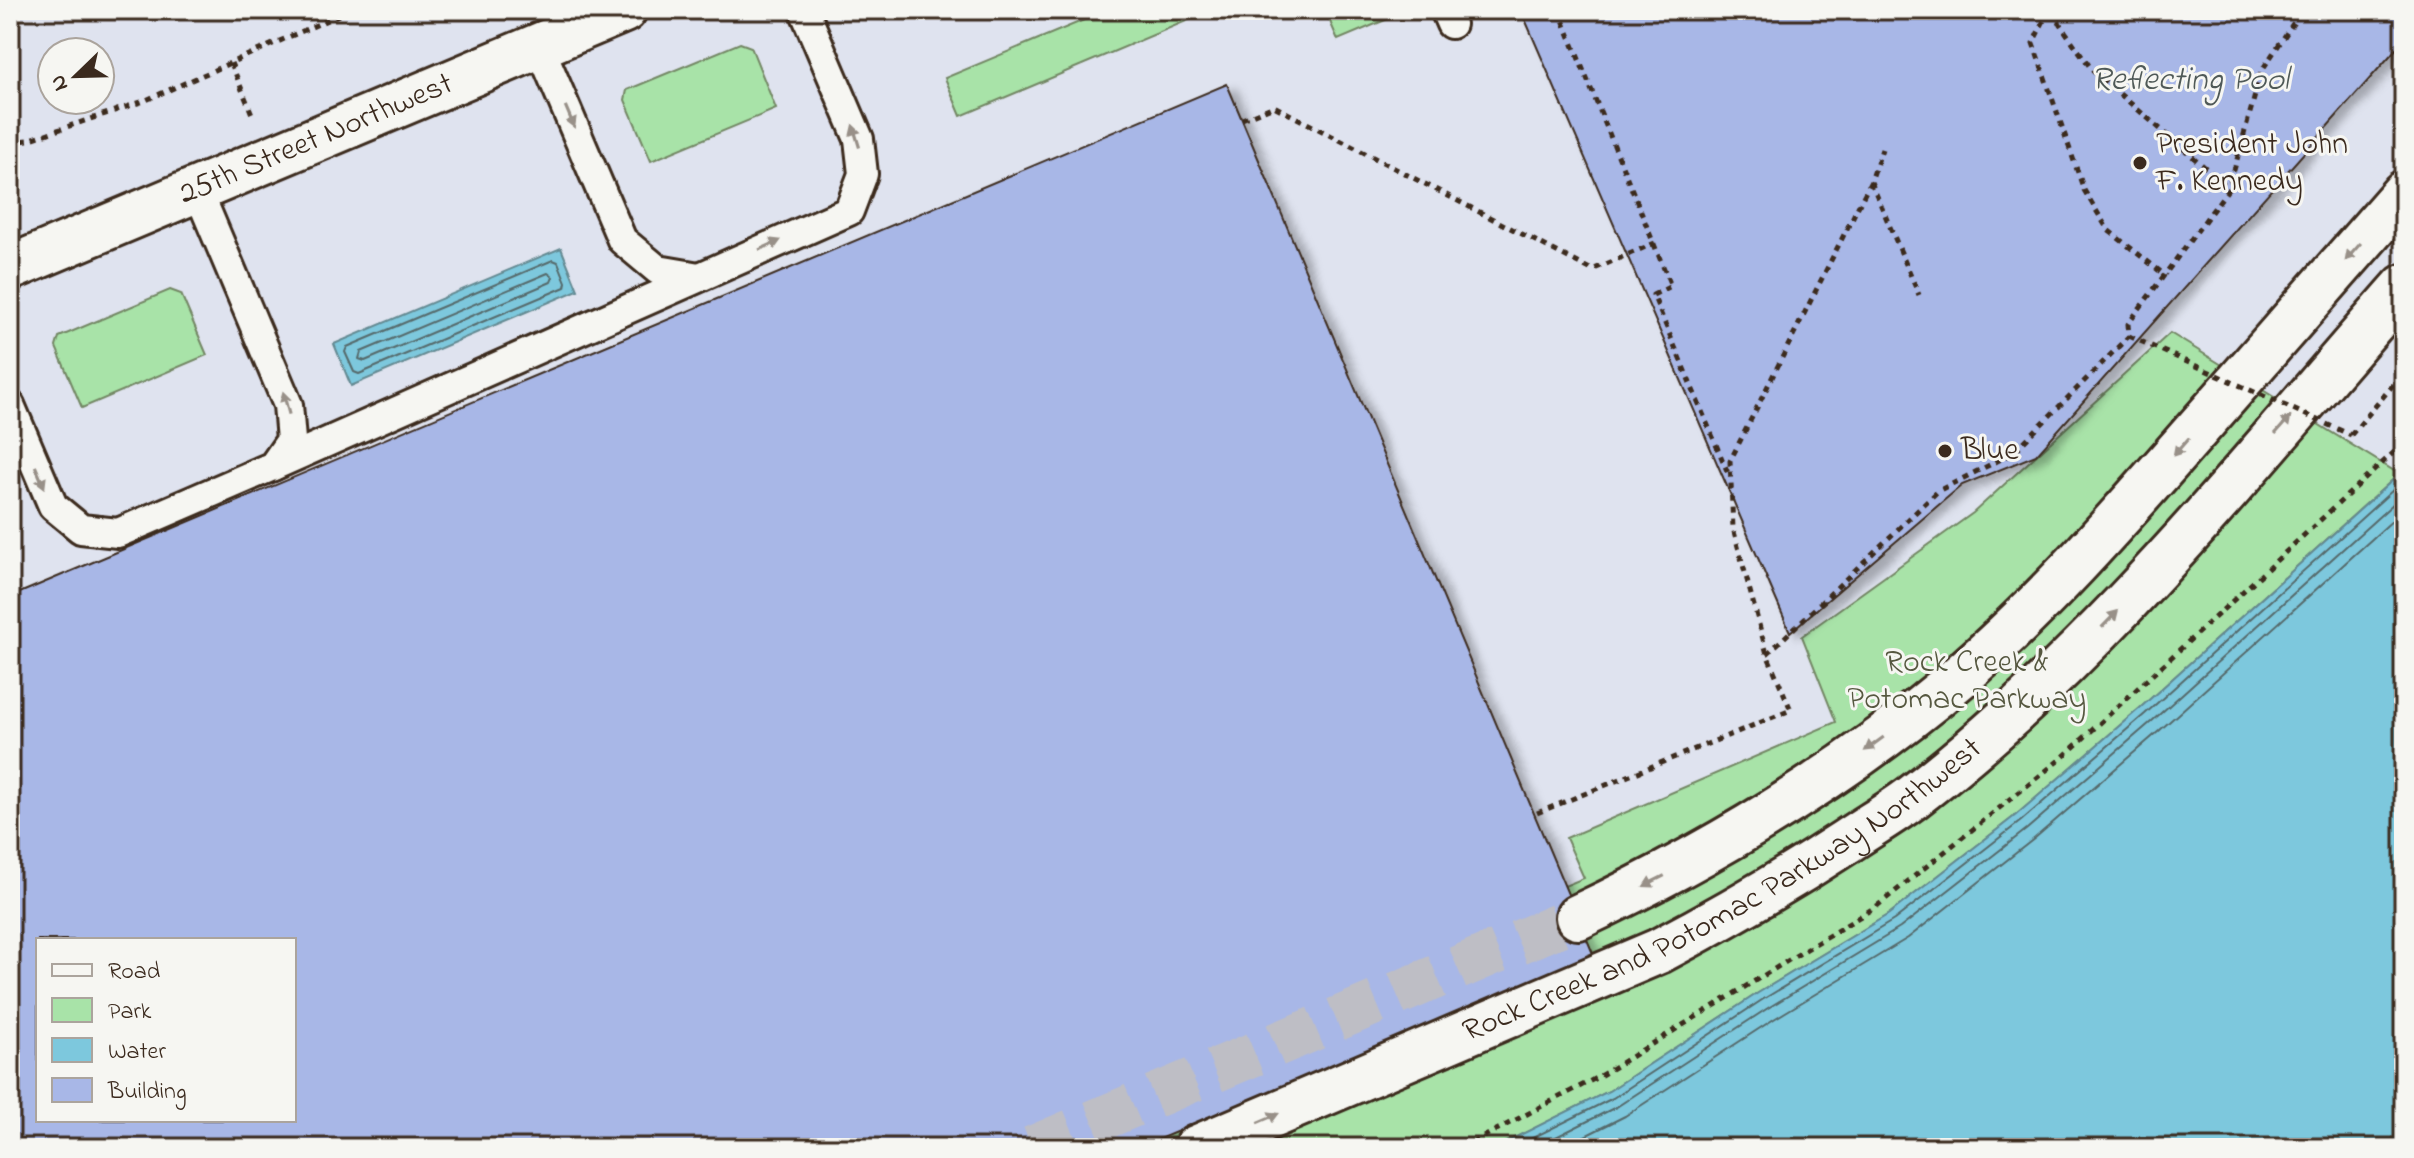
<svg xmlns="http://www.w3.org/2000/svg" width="2414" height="1158" font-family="'Indie Flower',sans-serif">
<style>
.green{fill:#a8e3a8;stroke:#728663;stroke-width:2}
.water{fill:#7dc8dd;stroke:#638991;stroke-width:2}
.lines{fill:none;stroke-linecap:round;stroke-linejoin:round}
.shore{stroke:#55696a;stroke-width:2}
.building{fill:#a8b7e7;stroke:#3b2a1e;stroke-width:2;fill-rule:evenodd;filter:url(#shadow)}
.primary-tunnel{stroke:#bebec5;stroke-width:44;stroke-dasharray:44 22;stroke-linecap:butt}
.service-casing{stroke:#3b2a1e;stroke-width:34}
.minor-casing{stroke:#3b2a1e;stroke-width:50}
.primary-casing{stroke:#3b2a1e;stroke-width:50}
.path{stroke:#3b2a1e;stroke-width:5;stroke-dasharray:6 6;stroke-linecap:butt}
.service{stroke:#f6f6f2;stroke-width:28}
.minor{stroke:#f6f6f2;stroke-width:44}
.primary{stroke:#f6f6f2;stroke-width:44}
.path-bridge{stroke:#3b2a1e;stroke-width:5;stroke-dasharray:6 6;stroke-linecap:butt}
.oneway{fill:#989088}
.poi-dot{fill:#3b2a1e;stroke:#f6f6f2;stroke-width:3}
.labels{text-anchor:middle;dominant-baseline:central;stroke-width:6;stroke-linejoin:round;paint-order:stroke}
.street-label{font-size:32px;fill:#3b2a1e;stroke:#f6f6f2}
.poi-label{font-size:32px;fill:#3b2a1e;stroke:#f6f6f2;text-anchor:start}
.park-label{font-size:32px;fill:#565840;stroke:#f6f6f2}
.water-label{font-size:34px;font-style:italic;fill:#4f5957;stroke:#f6f6f2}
</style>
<defs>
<filter id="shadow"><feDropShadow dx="9" dy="5" stdDeviation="4" flood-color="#0004"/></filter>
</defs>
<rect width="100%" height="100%" fill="#dfe3ef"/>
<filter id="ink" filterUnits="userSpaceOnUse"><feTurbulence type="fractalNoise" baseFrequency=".0125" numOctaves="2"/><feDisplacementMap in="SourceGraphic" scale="16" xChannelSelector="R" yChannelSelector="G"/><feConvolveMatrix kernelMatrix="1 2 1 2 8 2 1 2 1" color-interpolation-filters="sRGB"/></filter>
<g filter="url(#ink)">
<g class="green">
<path d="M1108,10H1187L1191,19L961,116L945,78Z"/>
<path d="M1325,10H1409L1338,40Z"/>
<path d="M740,43L751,47L776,109L651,161L625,100L627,90Z"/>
<path d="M170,290L181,294L207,355L82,408L56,347L59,337Z"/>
<path d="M2170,333L2399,474L2140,708L2016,815L1889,914L1758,993L1609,1091L1494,1148H926L1584,878L1566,838L1836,722L1802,636L1973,513Z"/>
</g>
<g class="water">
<path d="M561,248L578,290L351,386L334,344Z"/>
<path d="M2404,470V1148H1494L1609,1091L1758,993L1889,914L2016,815L2140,708Z"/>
</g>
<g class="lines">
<g class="shore">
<path d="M553,260L558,262L566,282L565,287L359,374L354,372L345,352L347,347Z"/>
<path d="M548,273L553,277L551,282L365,361L359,359L361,352Z"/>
<path d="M1512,1148L1613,1098L1762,1000L1894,920L2021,821L2145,714L2404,480"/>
<path d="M1534,1148L1618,1106L1768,1008L1900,928L2027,829L2151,722L2404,494"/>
<path d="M1561,1148L1625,1116L1774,1019L1908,938L2035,838L2159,731L2404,510"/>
</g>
</g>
<g class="building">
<path d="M1521,10H2404V40L2036,455L1962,485L1790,632Z"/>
<path d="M1227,84L1594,956L1138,1148H10V597ZM38,940H294V1120H38Z"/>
</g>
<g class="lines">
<path class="primary-tunnel" d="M1032,1148L1578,917"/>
<defs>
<g id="service">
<path d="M1445,10L1451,24"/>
<path d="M539,45L622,240L658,270L699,277"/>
<path d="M10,405L53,506L81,529L118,533L273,466L291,440L288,405L197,189"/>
<path d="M273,466L849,211L863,174L859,139L804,10"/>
</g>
<g id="minor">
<path id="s1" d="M10,268L624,10"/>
</g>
<g id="primary">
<path d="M1578,917C1714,853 1841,777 1957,679C2040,608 2112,526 2184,444C2257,360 2331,277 2404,193"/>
<path id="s2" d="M1196,1148L1659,951C1724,917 1786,881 1847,841C1869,826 1892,813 1913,797C2101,653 2248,464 2404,287"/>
</g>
</defs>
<use href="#service" class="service-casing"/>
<use href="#minor" class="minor-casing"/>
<use href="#primary" class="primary-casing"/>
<g class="path">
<path d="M1559,10L1671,286L1653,295L1728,473"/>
<path d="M2049,10L2033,43L2084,190L2108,230L2166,276"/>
<path d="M2053,10L2060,24L2093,71L2229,188"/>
<path d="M231,63L252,114"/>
<path d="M1242,119L1274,106L1592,270L1655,243"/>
<path d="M10,142L28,140L144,101L350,10"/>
<path d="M1871,182L1919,295"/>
<path d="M2351,435L2404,372"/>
<path d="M10,584L15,595"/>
<path d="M1767,654L1938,491L2013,453L2129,336L2128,324L2229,188L2262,70L2302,10"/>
<path d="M1537,813L1791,710L1767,654L1733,528L1730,461L1871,181L1882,149"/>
<path d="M1462,1148L1598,1077L1877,906L2063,757L2404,443"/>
</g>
<use href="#service" class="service"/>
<use href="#minor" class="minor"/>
<use href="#primary" class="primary"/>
<path class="path-bridge" d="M2129,336L2351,435"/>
</g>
<defs><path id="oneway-solid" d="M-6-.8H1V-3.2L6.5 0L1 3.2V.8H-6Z" transform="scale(2)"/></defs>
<g class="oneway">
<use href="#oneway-solid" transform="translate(570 117) rotate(67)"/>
<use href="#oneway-solid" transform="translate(856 136) rotate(-107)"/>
<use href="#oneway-solid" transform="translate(770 245) rotate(-24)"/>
<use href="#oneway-solid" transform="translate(2353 252) rotate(131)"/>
<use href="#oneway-solid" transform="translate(286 403) rotate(-105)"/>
<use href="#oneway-solid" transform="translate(2283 425) rotate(-49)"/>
<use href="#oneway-solid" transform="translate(2181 447) rotate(131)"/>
<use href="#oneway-solid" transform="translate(40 477) rotate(67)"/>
<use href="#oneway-solid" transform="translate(2110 619) rotate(-46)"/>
<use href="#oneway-solid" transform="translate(1874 744) rotate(144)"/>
<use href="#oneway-solid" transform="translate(1654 881) rotate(153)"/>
<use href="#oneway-solid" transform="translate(1268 1118) rotate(-23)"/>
</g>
</g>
<g class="poi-dot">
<circle cx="2140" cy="163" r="8"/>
<circle cx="1945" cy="451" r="8"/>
</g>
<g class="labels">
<g class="street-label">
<text stroke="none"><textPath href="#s1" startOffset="332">25th Street Northwest</textPath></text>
<text stroke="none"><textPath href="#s2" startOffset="588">Rock Creek and Potomac Parkway Northwest</textPath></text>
</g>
<g class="poi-label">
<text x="2156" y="145">President John<tspan x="2156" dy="37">F. Kennedy</tspan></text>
<text x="1961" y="451">Blue</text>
</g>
<g class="park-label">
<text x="1967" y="663">Rock Creek &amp;<tspan x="1967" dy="37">Potomac Parkway</tspan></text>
</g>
<g class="water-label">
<text x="2190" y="81">Reflecting Pool</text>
</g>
</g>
<rect width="2414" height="1158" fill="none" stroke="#f6f6f2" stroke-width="40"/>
<rect x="20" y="20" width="2374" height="1118" fill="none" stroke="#3b2a1e" stroke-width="3" filter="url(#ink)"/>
<rect x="36" y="938" width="260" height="184" fill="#f6f6f2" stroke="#aba49d" stroke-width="2"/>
<rect x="52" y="964" width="40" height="12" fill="#f6f6f2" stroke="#aba49d" stroke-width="2"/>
<text x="108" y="978" font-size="24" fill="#3b2a1e">Road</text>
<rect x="52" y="998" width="40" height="24" fill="#a8e3a8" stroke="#aba49d" stroke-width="2"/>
<text x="108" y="1018" font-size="24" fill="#3b2a1e">Park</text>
<rect x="52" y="1038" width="40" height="24" fill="#7dc8dd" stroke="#aba49d" stroke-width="2"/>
<text x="108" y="1058" font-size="24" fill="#3b2a1e">Water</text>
<rect x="52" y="1078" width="40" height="24" fill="#a8b7e7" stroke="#aba49d" stroke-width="2"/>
<text x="108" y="1098" font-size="24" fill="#3b2a1e">Building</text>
<g transform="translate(76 76) rotate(247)"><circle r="38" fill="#f6f6f2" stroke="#aba49d" stroke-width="2"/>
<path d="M0-6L14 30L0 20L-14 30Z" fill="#3b2a1e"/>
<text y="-12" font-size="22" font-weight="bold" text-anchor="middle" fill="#3b2a1e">N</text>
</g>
</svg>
